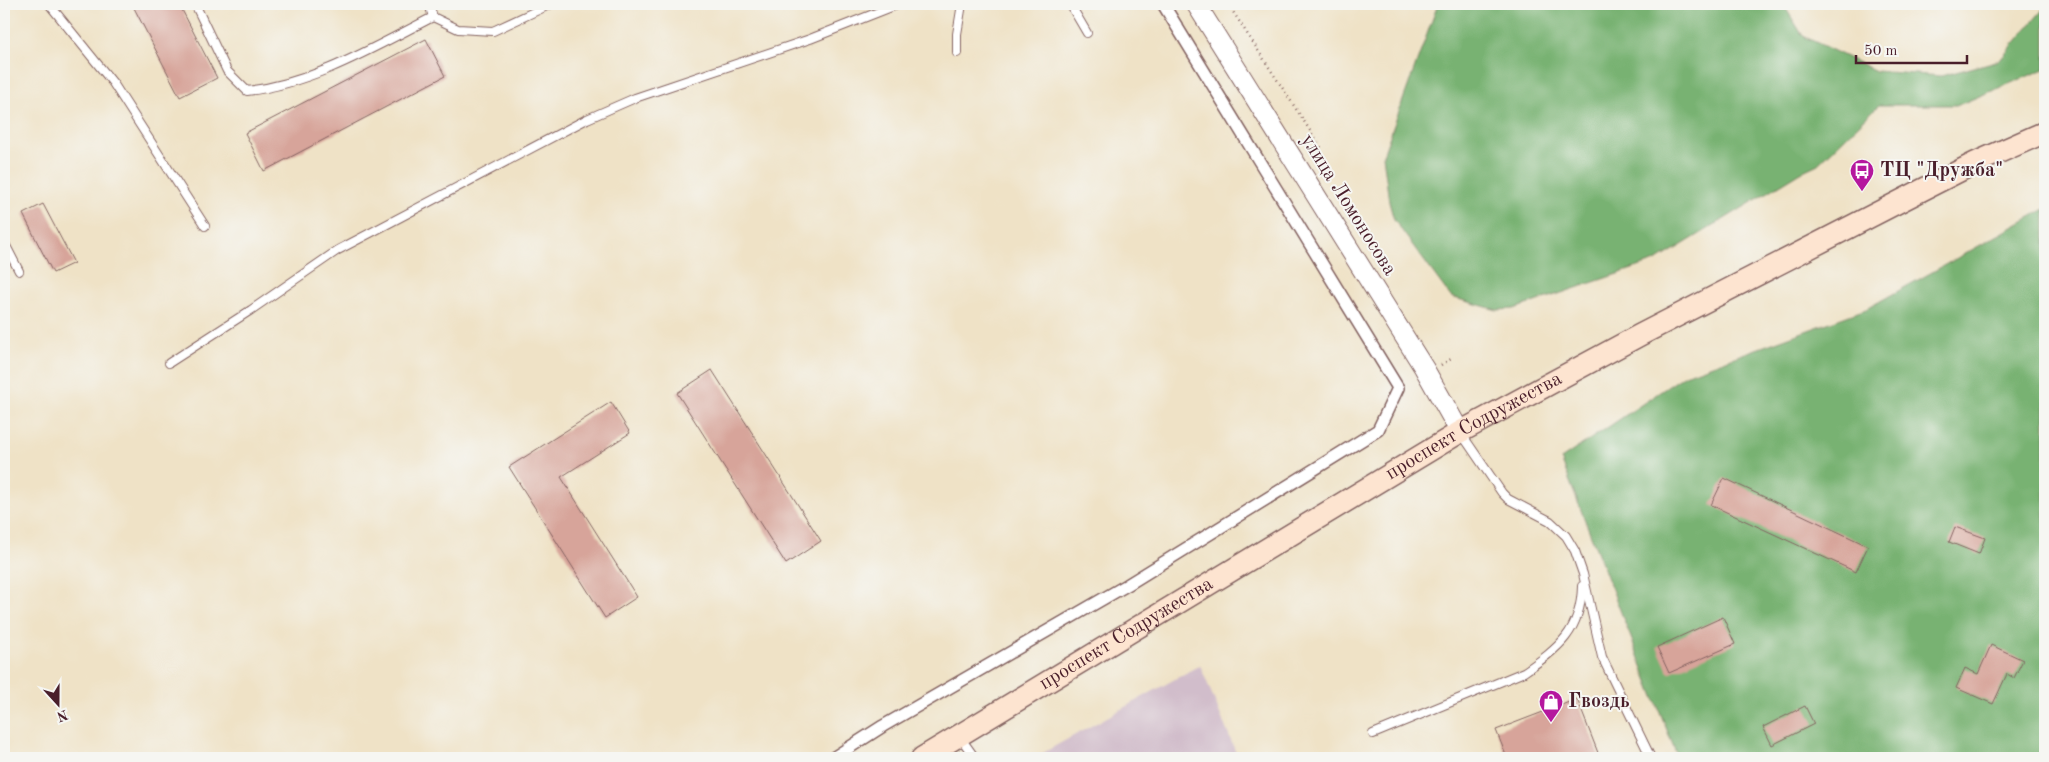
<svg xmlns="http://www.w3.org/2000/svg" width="2049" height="762" font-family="'Old Standard TT',serif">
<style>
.industrial{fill:#d1bdcb}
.forest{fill:#78b272;stroke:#61684e}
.building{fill:#d7a49a}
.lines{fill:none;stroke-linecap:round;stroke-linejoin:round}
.service-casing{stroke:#846361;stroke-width:10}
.pedestrian-casing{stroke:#846361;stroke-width:14}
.tertiary-casing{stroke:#846361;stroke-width:21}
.secondary-casing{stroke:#846361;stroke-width:24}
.path{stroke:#846361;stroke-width:2.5;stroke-dasharray:1 4;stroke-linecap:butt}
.service{stroke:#fff;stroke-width:8}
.pedestrian{stroke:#fff;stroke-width:11}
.tertiary{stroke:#fff;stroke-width:19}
.secondary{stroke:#fde4d0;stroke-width:21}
.labels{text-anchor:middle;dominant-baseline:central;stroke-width:4;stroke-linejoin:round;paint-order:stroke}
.poi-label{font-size:20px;font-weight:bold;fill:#4a1f2b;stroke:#f6f6f2;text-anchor:start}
.street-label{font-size:20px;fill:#4a1f2b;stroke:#f6f6f2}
</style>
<rect width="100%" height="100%" fill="#f6f6f2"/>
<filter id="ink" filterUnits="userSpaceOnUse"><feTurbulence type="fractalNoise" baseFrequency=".02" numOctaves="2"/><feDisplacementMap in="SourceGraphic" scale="10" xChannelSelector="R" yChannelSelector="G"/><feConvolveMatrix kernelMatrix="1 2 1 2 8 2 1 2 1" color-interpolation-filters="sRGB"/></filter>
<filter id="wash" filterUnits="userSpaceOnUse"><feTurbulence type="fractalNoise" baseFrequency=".0096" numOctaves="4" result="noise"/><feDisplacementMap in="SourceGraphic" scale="20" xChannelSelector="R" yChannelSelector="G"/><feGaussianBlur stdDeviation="1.12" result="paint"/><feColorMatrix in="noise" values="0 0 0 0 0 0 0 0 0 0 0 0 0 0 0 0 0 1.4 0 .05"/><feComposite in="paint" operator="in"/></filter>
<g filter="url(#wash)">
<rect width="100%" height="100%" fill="#efe2c6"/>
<path class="industrial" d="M1200,665L1238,758H1034Z"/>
<g class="forest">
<path d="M1438,4H1783L1803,36L1876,71L1941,76L2000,60L2045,7V69L1958,105H1879L1818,164L1801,172L1656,261L1514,309L1497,310L1451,297L1394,220L1389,202L1383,155Z"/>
<path d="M2045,209V758H1678L1561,459L1685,375L1866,309Z"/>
</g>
<g id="blocks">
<g class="building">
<path d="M132,4H179L217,78L180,97Z"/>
<path d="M426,39L445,76L264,171L245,133Z"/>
<path d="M43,204L74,263L53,273L23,214Z"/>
<path d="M712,370L821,541L786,564L677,393Z"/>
<path d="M611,402L630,433L561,477L637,597L605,618L509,467Z"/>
<path d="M1724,478L1868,546L1856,572L1711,505Z"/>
<path d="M1955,527L1985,538L1979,554L1949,542Z"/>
<path d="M1723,617L1735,644L1669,673L1657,647Z"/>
<path d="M1991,645L2023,660L2014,678L2007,674L1993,704L1956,688L1965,668L1978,674Z"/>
<path d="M1577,699L1600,758H1507L1496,730Z"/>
<path d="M1805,706L1814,724L1772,745L1763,727Z"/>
</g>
</g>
</g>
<g filter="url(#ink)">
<use href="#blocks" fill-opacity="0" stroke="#846361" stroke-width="1"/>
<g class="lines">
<defs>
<g id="service">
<path d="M49,4L113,83L205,226"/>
<path d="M195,4L227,71L247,91C315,83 374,47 433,17"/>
<path d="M429,4L433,17L458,29L493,31L551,4"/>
<path d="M1070,4L1087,33"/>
<path d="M957,53V34L962,4"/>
<path d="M4,242L19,271"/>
<path d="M169,363L251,310L338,250L587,119L635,98L810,39L899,4"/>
<path d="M1461,433L1502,493L1508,499L1550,521L1566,536L1575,551L1583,574L1602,657L1651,758"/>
<path d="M1373,734L1524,672C1559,648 1581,631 1582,586"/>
<path d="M960,737L975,758"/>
</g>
<path id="pedestrian" d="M833,758L883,726L1127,585L1378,430L1398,388L1163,4"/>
<path id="tertiary" d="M1196,4L1424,368L1460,432"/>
<g id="secondary">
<path id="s1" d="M922,758L1460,432L1640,335L1920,191L1975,163L2045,132"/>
</g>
</defs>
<use href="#service" class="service-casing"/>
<use href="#pedestrian" class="pedestrian-casing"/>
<use href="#tertiary" class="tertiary-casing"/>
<use href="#secondary" class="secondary-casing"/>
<g class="path">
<path d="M1228,4L1322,149"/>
<path d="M1441,365L1451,359"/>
</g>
<use href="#service" class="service"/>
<use href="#pedestrian" class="pedestrian"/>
<use href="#tertiary" class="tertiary"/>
<use href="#secondary" class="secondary"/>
</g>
</g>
<defs>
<symbol id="bus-pin" viewBox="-11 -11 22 30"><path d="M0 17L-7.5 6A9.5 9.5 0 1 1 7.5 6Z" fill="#b5179e" stroke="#f6f6f2"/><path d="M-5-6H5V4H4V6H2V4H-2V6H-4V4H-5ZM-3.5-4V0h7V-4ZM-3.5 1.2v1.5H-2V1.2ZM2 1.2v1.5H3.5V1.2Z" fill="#fff"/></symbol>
<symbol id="shop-pin" viewBox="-11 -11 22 30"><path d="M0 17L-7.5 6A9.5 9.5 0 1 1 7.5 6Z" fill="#b5179e" stroke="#f6f6f2"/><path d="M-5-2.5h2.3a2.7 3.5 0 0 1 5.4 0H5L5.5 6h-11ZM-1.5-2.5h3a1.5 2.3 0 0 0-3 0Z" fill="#fff"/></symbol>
</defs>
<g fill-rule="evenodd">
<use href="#bus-pin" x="1848" y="157" width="28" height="38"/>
<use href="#shop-pin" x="1537" y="688" width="28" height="38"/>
</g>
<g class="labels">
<g class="poi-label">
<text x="1880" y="171">ТЦ "Дружба"</text>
<text x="1568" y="702">Гвоздь</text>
</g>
<g class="street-label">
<text transform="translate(1348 205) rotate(58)">улица Ломоносова</text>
<text stroke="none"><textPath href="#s1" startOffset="644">проспект Содружества</textPath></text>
<text stroke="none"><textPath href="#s1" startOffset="239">проспект Содружества</textPath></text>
</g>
</g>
<rect width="2049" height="762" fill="none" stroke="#f6f6f2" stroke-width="20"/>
<g transform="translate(58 704) rotate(159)" stroke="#f6f6f2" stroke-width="4" paint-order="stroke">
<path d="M0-4L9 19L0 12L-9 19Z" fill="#4a1f2b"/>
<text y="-8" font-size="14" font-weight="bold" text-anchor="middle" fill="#4a1f2b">N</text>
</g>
<path d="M1856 55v8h111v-8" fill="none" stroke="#4a1f2b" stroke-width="2.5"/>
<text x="1864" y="55" font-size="15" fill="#4a1f2b" stroke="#f6f6f2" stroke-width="4" paint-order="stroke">50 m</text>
</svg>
